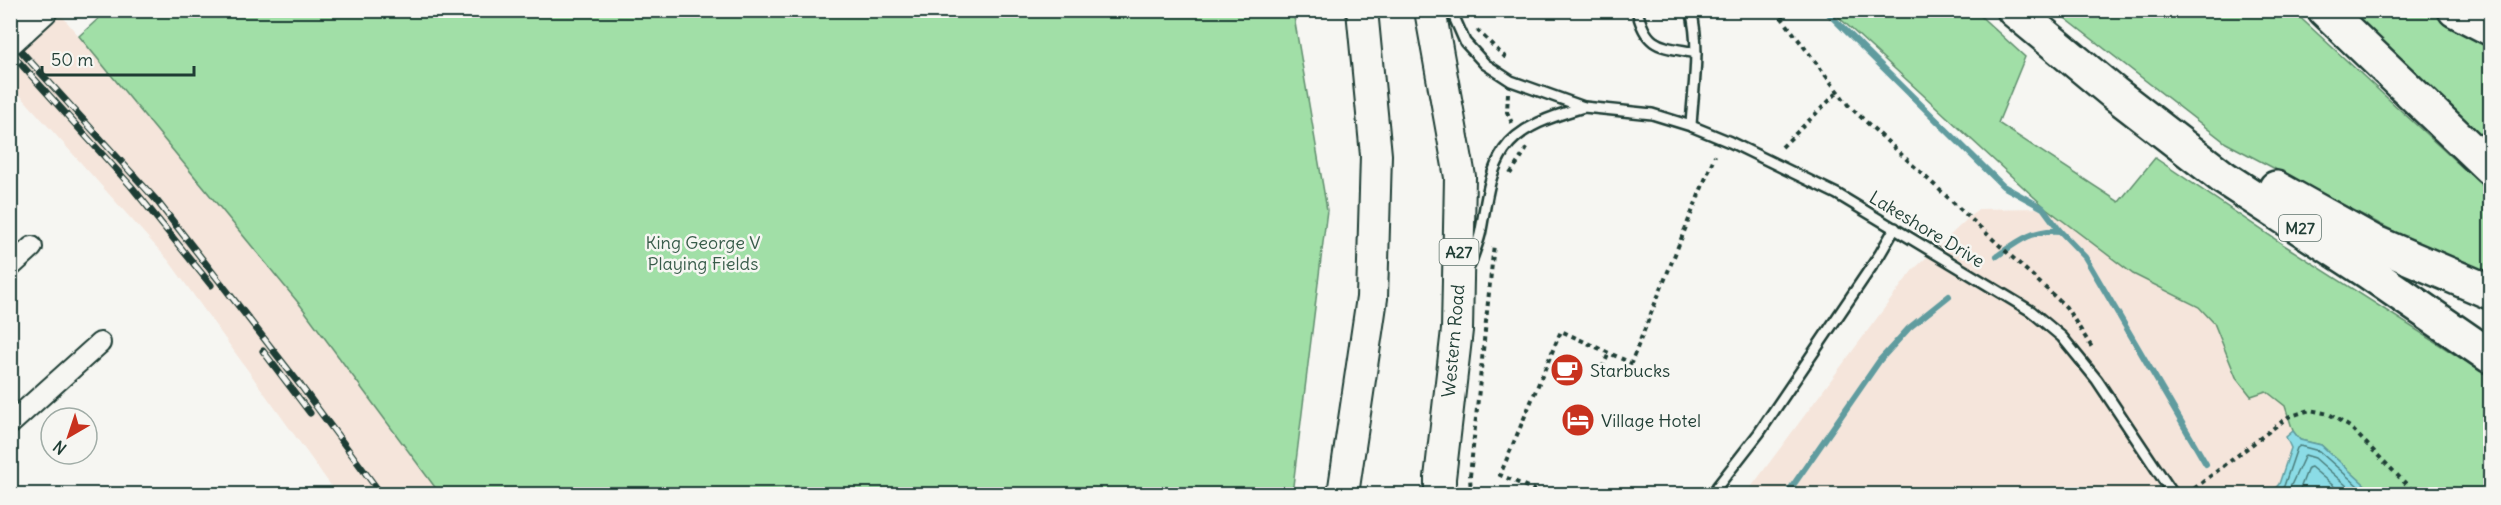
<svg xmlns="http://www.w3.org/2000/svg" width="2501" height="505" font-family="Delius,sans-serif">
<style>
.built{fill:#f5e5db}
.green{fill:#a1dfa7;stroke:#608e6e;stroke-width:1.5}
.water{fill:#8bdce6;stroke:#609c9f;stroke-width:1.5}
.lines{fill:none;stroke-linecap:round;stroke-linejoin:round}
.shore{stroke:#4a7d7b;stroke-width:1.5}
.stream{stroke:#609c9f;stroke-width:6}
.service-casing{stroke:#1f3d34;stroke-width:14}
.minor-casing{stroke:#1f3d34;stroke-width:24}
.primary-casing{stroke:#1f3d34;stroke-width:34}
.motorway-casing{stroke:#1f3d34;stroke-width:38}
.path{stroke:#1f3d34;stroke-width:4;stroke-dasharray:4.5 4.5;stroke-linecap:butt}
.service{stroke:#f6f6f2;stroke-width:9}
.minor{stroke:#f6f6f2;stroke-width:20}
.primary{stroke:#f6f6f2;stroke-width:30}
.motorway{stroke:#f6f6f2;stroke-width:33}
.rail-casing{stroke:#1f3d34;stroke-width:7}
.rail{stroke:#f6f6f2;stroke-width:4.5;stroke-dasharray:14;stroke-linecap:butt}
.primary-bridge-casing{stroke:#1f3d34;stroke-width:34;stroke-linecap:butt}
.primary-bridge{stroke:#f6f6f2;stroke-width:30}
.labels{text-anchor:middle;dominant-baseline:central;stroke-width:5;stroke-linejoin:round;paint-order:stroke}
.shield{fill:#f6f6f2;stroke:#60746d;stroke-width:1.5}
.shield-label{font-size:16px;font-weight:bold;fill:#1f3d34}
.street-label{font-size:18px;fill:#1f3d34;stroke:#f6f6f2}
.park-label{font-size:18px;fill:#395d4b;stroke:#f6f6f2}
.poi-label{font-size:18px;fill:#1f3d34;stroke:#f6f6f2;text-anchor:start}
</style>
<rect width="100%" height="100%" fill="#f6f6f2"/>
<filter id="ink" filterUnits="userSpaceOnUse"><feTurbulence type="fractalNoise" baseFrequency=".0167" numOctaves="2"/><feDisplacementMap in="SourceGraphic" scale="12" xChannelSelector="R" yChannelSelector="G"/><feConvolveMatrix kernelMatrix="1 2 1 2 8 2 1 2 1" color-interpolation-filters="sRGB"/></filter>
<g filter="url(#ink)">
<g class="built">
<path d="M10,11H58L301,306L440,494H337L169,261L11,85Z"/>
<path d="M2046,208L2219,285L2490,460V494H1746L1912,271L1978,209Z"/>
</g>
<g class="green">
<path d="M107,11H1293L1327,210L1292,494H440L301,306L79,36Z"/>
<path d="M1832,11H1975L2025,57L1998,123L2119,202L2155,158L2284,245L2490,377V494H2375L2321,445L2300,440L2293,431L2285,406L2266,391L2251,396L2236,377L2214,323L2199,307L2133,274L2046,208Z"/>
<path d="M2056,11H2293L2490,193V276L2439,255L2226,143Z"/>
<path d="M2351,11H2426L2490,39V144Z"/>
</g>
<path class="water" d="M2293,431L2300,440L2321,445L2375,494H2270L2279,484L2291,448L2286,437Z"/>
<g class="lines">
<g class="shore">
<path d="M2278,494L2284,486L2297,448L2300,446L2319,451L2367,494"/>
<path d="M2287,494L2305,455L2315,458L2356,494"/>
<path d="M2298,494L2308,468L2311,467L2343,494"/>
</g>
<g class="stream">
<path d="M1825,10L2003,186L2043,208L2060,231"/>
<path d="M1997,256C2018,241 2033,229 2060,231L2085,257L2206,464"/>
<path d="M1787,494L1880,360L1909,328L1949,296"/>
</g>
<defs>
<g id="service">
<path d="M1451,10L1465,42L1485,64L1511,81L1584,107L1652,114L1691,126L1730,142L1837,194L2031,311L2062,337L2097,380L2173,494"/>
<path d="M1637,10C1646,49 1661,46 1696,53"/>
<path d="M1691,10C1701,49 1693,87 1691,126"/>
<path d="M1470,265C1473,254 1479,242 1481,230C1486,204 1488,174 1504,150C1521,125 1557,115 1584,107"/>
<path d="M1717,487L1759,433L1880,254L1895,228"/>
</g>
<g id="minor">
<path d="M10,267L32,247"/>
<path d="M10,424L100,343"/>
</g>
<g id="primary">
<path d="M1430,10L1460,177L1457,330L1440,478V494"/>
<path d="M21,29L42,10"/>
<path d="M1343,494L1372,298L1376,155L1362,10"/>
</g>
<g id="motorway">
<path d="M2014,10L2114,93L2224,178L2370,273L2490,356"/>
<path d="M2325,10L2490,168"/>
<path d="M2455,10L2490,28"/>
<path d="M2276,188L2373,242L2490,292"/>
</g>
</defs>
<use href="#service" class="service-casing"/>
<use href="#minor" class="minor-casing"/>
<use href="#primary" class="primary-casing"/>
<use href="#motorway" class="motorway-casing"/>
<g class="path">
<path d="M1776,10L1848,105L2066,307L2093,349"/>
<path d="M1477,30L1506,58"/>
<path d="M1508,93L1507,112L1512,123"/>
<path d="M1782,147L1838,92"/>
<path d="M1510,174L1526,150L1525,148"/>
<path d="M1602,368L1609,353"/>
<path d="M1471,494L1470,476L1494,244"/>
<path d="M1544,494L1500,475L1561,331L1631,363L1715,155"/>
<path d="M2187,494L2288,417L2310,410L2329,414L2350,427L2416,494"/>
</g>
<use href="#service" class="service"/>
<use href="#minor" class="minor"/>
<use href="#primary" class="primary"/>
<use href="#motorway" class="motorway"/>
<defs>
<g id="rail">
<path d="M10,39L157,201L301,386L381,494"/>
<path d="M10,52L131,186L211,285"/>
<path d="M263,351L310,413"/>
</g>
</defs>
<use href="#rail" class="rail-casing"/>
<use href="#rail" class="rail"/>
<defs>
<path id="primary-bridge" d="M10,39L21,29"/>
</defs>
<use href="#primary-bridge" class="primary-bridge-casing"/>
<use href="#primary-bridge" class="primary-bridge"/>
</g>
</g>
<defs>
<symbol id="cafe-disc" viewBox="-11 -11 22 22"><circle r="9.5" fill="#c8321e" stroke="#f6f6f2"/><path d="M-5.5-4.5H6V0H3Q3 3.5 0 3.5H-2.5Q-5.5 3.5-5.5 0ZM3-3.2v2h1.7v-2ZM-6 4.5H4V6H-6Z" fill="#fff"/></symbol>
<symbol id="hotel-disc" viewBox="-11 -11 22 22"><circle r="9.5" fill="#c8321e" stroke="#f6f6f2"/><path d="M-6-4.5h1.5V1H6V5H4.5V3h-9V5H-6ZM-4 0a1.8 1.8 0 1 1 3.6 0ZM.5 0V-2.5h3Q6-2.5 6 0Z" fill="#fff"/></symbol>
</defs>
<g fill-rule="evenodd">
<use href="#cafe-disc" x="1548" y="351" width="38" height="38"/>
<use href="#hotel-disc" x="1559" y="401" width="38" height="38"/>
</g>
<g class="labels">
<g class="shield">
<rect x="2279" y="215" width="42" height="26" rx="4.5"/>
<rect x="1439.5" y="239" width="39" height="26" rx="4.5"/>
</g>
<g class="shield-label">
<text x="2300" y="228">M27</text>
<text x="1459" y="252">A27</text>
</g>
<g class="street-label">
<text transform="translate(1927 229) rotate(31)">Lakeshore Drive</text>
<text transform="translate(1453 341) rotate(-85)">Western Road</text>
</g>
<g class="park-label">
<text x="703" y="242">King George V<tspan x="703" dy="21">Playing Fields</tspan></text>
</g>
<g class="poi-label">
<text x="1590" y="370">Starbucks</text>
<text x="1601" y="420">Village Hotel</text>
</g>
</g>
<rect width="2501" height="505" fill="none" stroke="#f6f6f2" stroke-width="36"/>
<rect x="18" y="18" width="2465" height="469" fill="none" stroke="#1f3d34" stroke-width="2" filter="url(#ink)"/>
<g transform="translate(69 436) rotate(219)"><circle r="28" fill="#f6f6f2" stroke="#a0aca6" stroke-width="1.5"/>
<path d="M0-4.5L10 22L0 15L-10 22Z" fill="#c8321e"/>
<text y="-9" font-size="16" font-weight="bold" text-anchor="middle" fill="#1f3d34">N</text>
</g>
<path d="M42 66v9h152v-9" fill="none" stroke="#1f3d34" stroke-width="3"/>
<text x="51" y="66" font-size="18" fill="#1f3d34" stroke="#f6f6f2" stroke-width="4.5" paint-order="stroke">50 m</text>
</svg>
